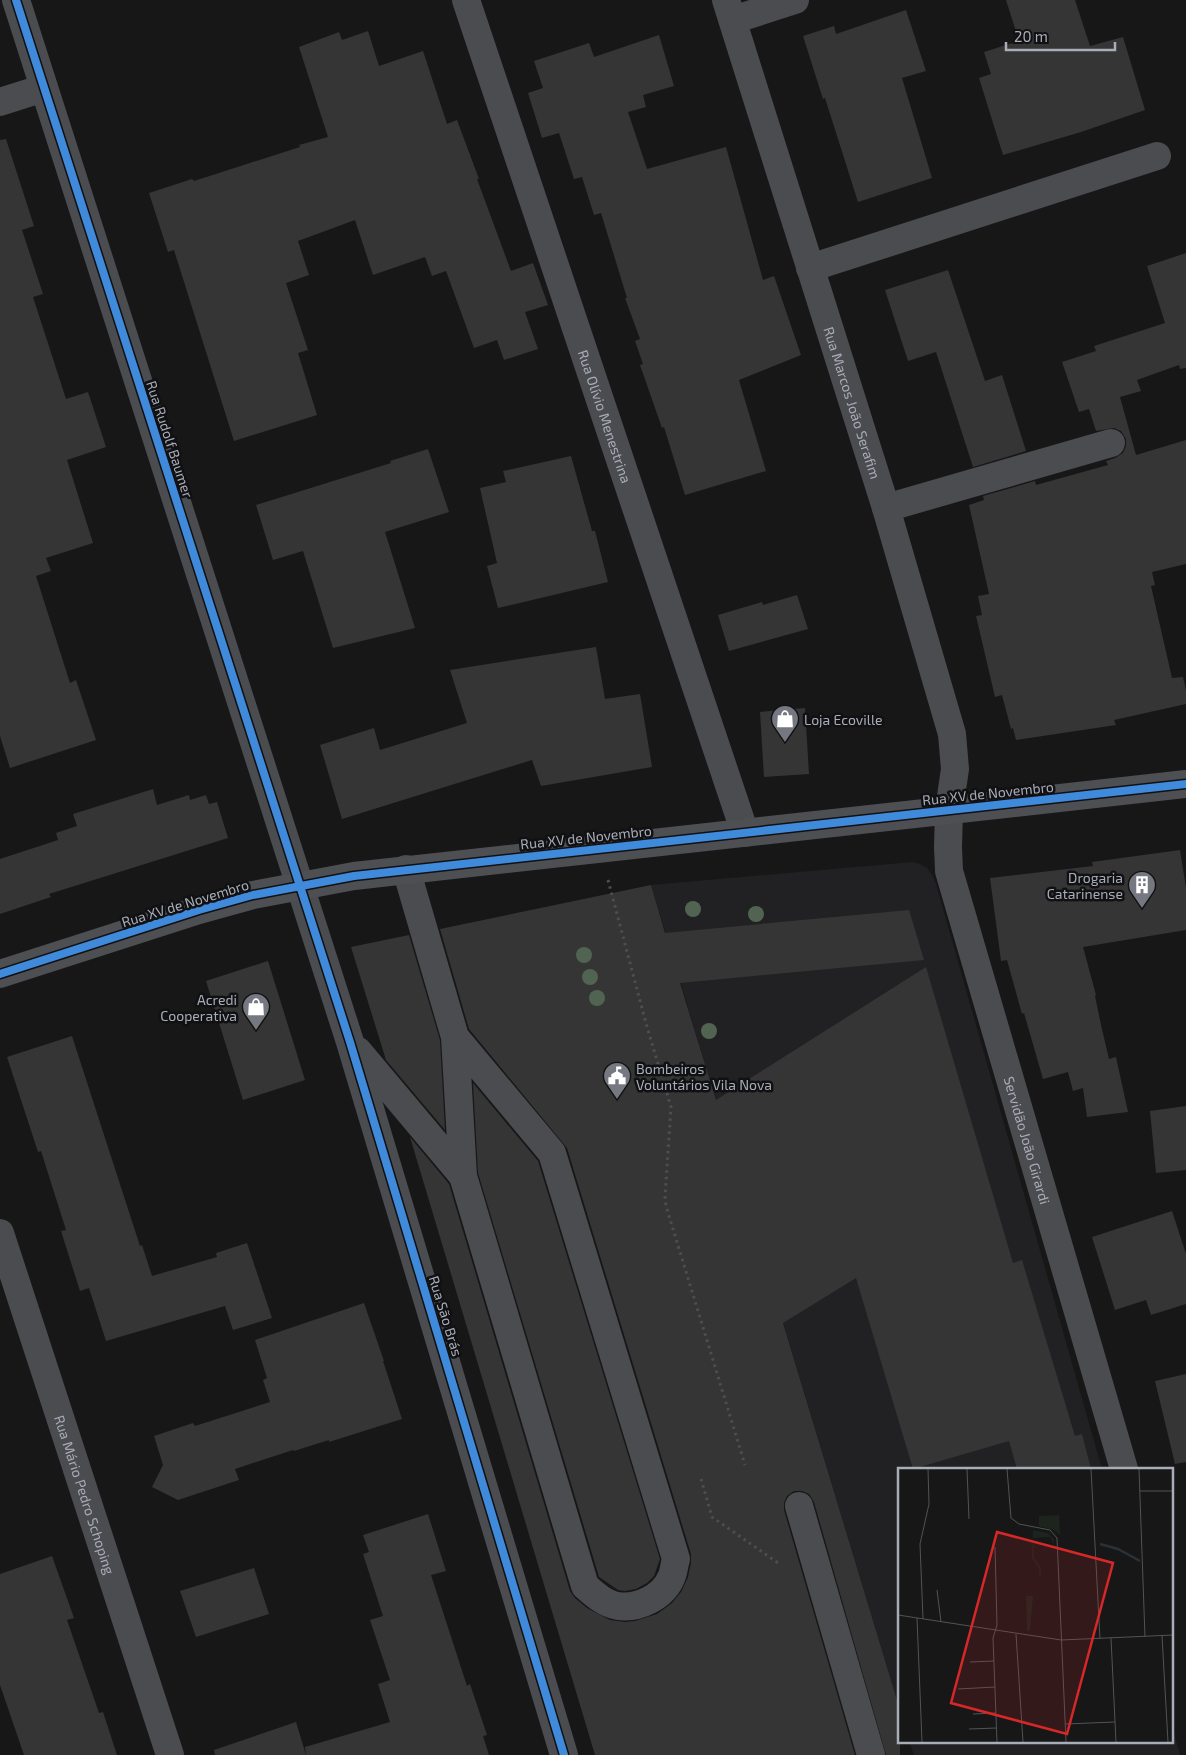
<svg xmlns="http://www.w3.org/2000/svg" width="1186" height="1755" font-family="'Exo 2',sans-serif">
<style>
.built{fill:#212123}
.building{fill:#353536}
.lines{fill:none;stroke-linecap:round;stroke-linejoin:round}
.path{stroke:#4d4e52;stroke-width:3;stroke-dasharray:2.5 4;stroke-linecap:butt}
.minor{stroke:#4b4c50;stroke-width:28}
.major{stroke:#4d4f52;stroke-width:28}
.cycleway-casing{stroke:#111113;stroke-width:11}
.cycleway{stroke:#408adc;stroke-width:8}
.tree{fill:#506451}
.labels{text-anchor:middle;dominant-baseline:central;stroke-width:5;stroke-linejoin:round;paint-order:stroke}
.street-label{font-size:14px;fill:#a8adb8;stroke:#111113}
.poi-label{font-size:14px;fill:#a8adb8;stroke:#111113;text-anchor:start}
.inset-river{fill:none;stroke:#2a3239;stroke-width:2.5}
.inset-road{fill:none;stroke:#515357;stroke-width:1}
.view{fill:#d62828;fill-opacity:0.15;stroke:#d62828;stroke-width:2.5}
.inset-edge{fill:none;stroke:#a8adb8;stroke-width:2.5}
</style>
<rect width="100%" height="100%" fill="#171717"/>
<g class="built">
<path d="M913,862L920,864L927,868L932,875L936,884L1102,1469H900V1710L651,885Z"/>
<path d="M1172,1726L1180,1755H914L909,1741H1172Z"/>
</g>
<g class="building">
<path d="M1006,0H1075L1090,46L1123,37L1145,110L1081,132L1003,155L979,78L991,74L984,52L1019,41Z"/>
<path d="M906,10L926,71L902,78L932,178L858,202L825,98L823,99L803,36L834,26L836,34Z"/>
<path d="M368,31L379,66L423,51L447,124L457,120L479,179H477L511,271L533,263L548,305L525,312L538,349L504,360L497,340L474,348L446,271L432,276L425,257L373,275L355,220L298,241L309,275L286,283L308,350L298,353L317,415L234,441L174,250L168,252L149,193L192,179L194,181L300,147L299,145L328,137L299,47L339,32L342,40Z"/>
<path d="M659,35L674,86L643,95L646,107L628,112L647,169L726,147L763,280L774,276L801,355L739,380L766,471L685,495L664,427L662,428L640,365L643,364L635,341L640,339L625,298H627L601,213L594,215L582,177L574,179L559,133L542,138L528,93L543,88L534,61L589,43L594,57Z"/>
<path d="M6,139L34,226L22,230L43,294L33,297L66,399L88,392L106,447L67,460L93,543L46,558L51,571L36,576L70,683L76,680L96,740L10,768L0,736V140Z"/>
<path d="M1186,253V368L1180,369L1179,365L1137,380L1141,391L1120,397L1136,455L1186,440V564L1152,572L1155,585L1151,586L1172,678L1183,677L1186,691V704L1114,720L1116,725L1016,740L1013,728L1011,729L1002,695L995,697L976,616L982,615L978,596L989,594L969,505L984,500L983,496L1035,481L1036,485L1108,465L1106,461L1115,458L1123,453L1126,446V439L1121,431L1114,428L1096,431L1089,409L1079,412L1062,362L1096,351L1094,346L1165,323L1147,266Z"/>
<path d="M948,270L985,381L1002,375L1026,451L973,467L936,352L908,361L885,290Z"/>
<path d="M428,449L449,512L385,532L415,628L333,648L303,551L273,560L256,505L391,463L390,461Z"/>
<path d="M571,456L592,531H595L608,582L498,608L487,566L497,563L480,488L506,482L503,471Z"/>
<path d="M797,595L808,629L729,651L718,615L762,602L763,605Z"/>
<path d="M596,647L605,699L640,694L652,767L541,786L532,760L342,819L320,745L374,728L380,750L467,723L450,670Z"/>
<path d="M805,708L809,774L764,777L760,712Z"/>
<path d="M153,789L157,805L189,795L190,800L206,795L209,804L217,802L228,838L49,894L51,897L0,914V859L58,840L56,833L77,826L73,814Z"/>
<path d="M1180,850L1186,888V930L1083,947L1096,995L1095,996L1101,1025L1109,1059L1116,1057L1128,1112L1087,1117L1083,1088L1073,1091L1068,1072L1043,1079L1024,1013L1022,1014L1007,960L1001,961L990,878L1093,866L1092,862Z"/>
<path d="M651,885L665,933L909,910L924,960L680,983L716,1100L926,967L1013,1263L1022,1260L1075,1436L1082,1434L1091,1469H1017L1009,1441L913,1469L856,1278L783,1323L900,1710V1755H886L814,1502L809,1494L802,1491H794L787,1496L784,1503V1510L855,1755H595L410,1137L449,1184L570,1591L575,1598L587,1608L610,1620L625,1622L635,1621L657,1614L672,1603L681,1592L688,1577L691,1563V1554L567,1148L469,1029L440,929Z"/>
<path d="M409,935L440,1040L445,1130L386,1060L351,947Z"/>
<path d="M268,961L305,1080L243,1100L206,981Z"/>
<path d="M72,1036L140,1246L142,1245L152,1276L217,1257L216,1253L247,1243L272,1318L233,1330L225,1306L106,1341L89,1288L80,1291L61,1231L66,1230L41,1151L38,1152L7,1057Z"/>
<path d="M473,1083L538,1161L660,1559L654,1576L647,1583L636,1589L625,1591L618,1590L599,1577L478,1173Z"/>
<path d="M1186,1106V1170L1156,1173L1150,1111Z"/>
<path d="M1172,1211L1186,1254V1304L1151,1315L1146,1300L1115,1310L1092,1237Z"/>
<path d="M364,1303L384,1361H383L402,1419L329,1442V1440L294,1451L293,1450L235,1469L239,1480L178,1500L152,1487L163,1465L154,1436L193,1423L195,1426L270,1402L263,1380L267,1378L255,1340Z"/>
<path d="M1186,1374V1462L1175,1464L1155,1381Z"/>
<path d="M428,1514L446,1571L431,1575L467,1686L470,1684L487,1735L483,1736L489,1755H306L305,1747L390,1722L378,1684L390,1680L370,1620L383,1616L363,1554L369,1552L363,1535Z"/>
<path d="M52,1556L74,1618L67,1620L99,1713L103,1712L117,1755H24L0,1685V1574Z"/>
<path d="M254,1568L269,1614L196,1637L180,1591Z"/>
<path d="M296,1722L306,1755H215L214,1750Z"/>
</g>
<g class="lines">
<g class="path">
<path d="M608,880L647,1027L671,1107L665,1197L666,1206L745,1465"/>
<path d="M701,1479L712,1517L781,1565"/>
</g>
<g class="minor">
<path d="M16,0L350,1042L564,1755"/>
<path id="s1" d="M466,0L745,833"/>
<path id="s2" d="M726,0L886,508L952,734L955,769L949,810L948,847L949,871L1124,1469"/>
<path d="M733,20L795,0"/>
<path d="M0,102L44,88"/>
<path d="M810,268L1157,156"/>
<path d="M886,508L1111,443"/>
<path d="M406,869L455,1037L463,1176L585,1586C594,1594 605,1604 618,1606C638,1609 663,1597 671,1578C674,1572 674,1565 676,1559L552,1153L455,1037"/>
<path d="M358,1051L463,1176"/>
<path id="s3" d="M0,1233L170,1755"/>
<path d="M799,1506L871,1755"/>
</g>
<path class="major" d="M0,974L199,910L253,895L354,876L1186,784"/>
<defs>
<g id="cycleway">
<path d="M16,0L350,1042L564,1755"/>
<path d="M0,974L199,910L253,895L354,876L1186,784"/>
</g>
</defs>
<use href="#cycleway" class="cycleway-casing"/>
<use href="#cycleway" class="cycleway"/>
</g>
<g class="tree">
<circle cx="693" cy="909" r="8"/>
<circle cx="756" cy="914" r="8"/>
<circle cx="584" cy="955" r="8"/>
<circle cx="590" cy="977" r="8"/>
<circle cx="597" cy="998" r="8"/>
<circle cx="709" cy="1031" r="8"/>
</g>
<defs>
<symbol id="shop-pin" viewBox="-11 -11 22 30"><path d="M0 17L-7.5 6A9.5 9.5 0 1 1 7.5 6Z" fill="#757880" stroke="#111113"/><path d="M-5-2.5h2.3a2.7 3.5 0 0 1 5.4 0H5L5.5 6h-11ZM-1.5-2.5h3a1.5 2.3 0 0 0-3 0Z" fill="#fff"/></symbol>
<symbol id="building-pin" viewBox="-11 -11 22 30"><path d="M0 17L-7.5 6A9.5 9.5 0 1 1 7.5 6Z" fill="#757880" stroke="#111113"/><path d="M-4-6H4V6H1V3H-1V6H-4ZM-2.5-4.3h1.7v1.8h-1.7ZM.8-4.3h1.7v1.8H.8ZM-2.5-1h1.7V.8h-1.7ZM.8-1h1.7V.8H.8Z" fill="#fff"/></symbol>
<symbol id="civic-pin" viewBox="-11 -11 22 30"><path d="M0 17L-7.5 6A9.5 9.5 0 1 1 7.5 6Z" fill="#757880" stroke="#111113"/><path d="M-.6-6.5H3V-4.5H.6V-3L4-1V1h2V6H-6V1h2V-1L-.6-3ZM-1.2 2.5V6h2.4V2.5Z" fill="#fff"/></symbol>
</defs>
<g fill-rule="evenodd">
<use href="#shop-pin" x="769" y="703" width="32" height="43"/>
<use href="#building-pin" x="1126" y="869" width="32" height="43"/>
<use href="#shop-pin" x="240" y="991" width="32" height="43"/>
<use href="#civic-pin" x="601" y="1060" width="32" height="43"/>
</g>
<g class="labels">
<g class="street-label">
<text stroke="none"><textPath href="#s2" startOffset="422">Rua Marcos João Serafim</textPath></text>
<text stroke="none"><textPath href="#s1" startOffset="439">Rua Olívio Menestrina</textPath></text>
<text transform="translate(170 439) rotate(72)">Rua Rudolf Baumer</text>
<text transform="translate(988 793) rotate(-6)">Rua XV de Novembro</text>
<text transform="translate(586 837) rotate(-6)">Rua XV de Novembro</text>
<text transform="translate(185 903) rotate(-17)">Rua XV de Novembro</text>
<text stroke="none"><textPath href="#s2" startOffset="1186">Servidão João Girardi</textPath></text>
<text transform="translate(446 1316) rotate(73)">Rua São Brás</text>
<text stroke="none"><textPath href="#s3" startOffset="275">Rua Mário Pedro Schoping</textPath></text>
</g>
<g class="poi-label">
<text x="804" y="719">Loja Ecoville</text>
<text x="1123" y="877" text-anchor="end">Drogaria<tspan x="1123" dy="16">Catarinense</tspan></text>
<text x="237" y="999" text-anchor="end">Acredi<tspan x="237" dy="16">Cooperativa</tspan></text>
<text x="636" y="1068">Bombeiros<tspan x="636" dy="16">Voluntários Vila Nova</tspan></text>
</g>
</g>
<g transform="translate(898 1468)">
<rect width="275" height="275" fill="#171717"/>
<path d="M161,47L162,67L156,62L141,58V48ZM135,62L150,65L156,71L159,144L156,76L152,69L135,70L136,90L143,100L142,112L141,100L134,90ZM128,128H135L132,162L129,163Z" fill="#1d241e"/>
<path class="inset-river" d="M202,76L220,81L242,93"/>
<path class="inset-road" d="M69,1L71,51M109,1L113,50L121,56L152,62L159,70L168,274M193,1L202,171M241,1L247,169M242,23H275M97,79L99,157L95,170L99,274M39,122L43,154M0,147L163,172L275,167M19,150L24,274M25,151L22,76L31,36L30,1M118,166L125,274M264,168L270,274M213,170L218,274M72,194L96,193M60,221L97,219M75,246L98,245M167,256L217,254M71,261L99,260"/>
<path class="view" d="M99,64L215,95L169,266L53,235Z"/>
<rect width="275" height="275" class="inset-edge"/>
</g>
<path d="M1006 42v8h109v-8" fill="none" stroke="#a8adb8" stroke-width="2.5"/>
<text x="1014" y="42" font-size="15" fill="#a8adb8" stroke="#111113" stroke-width="4" paint-order="stroke">20 m</text>
</svg>
